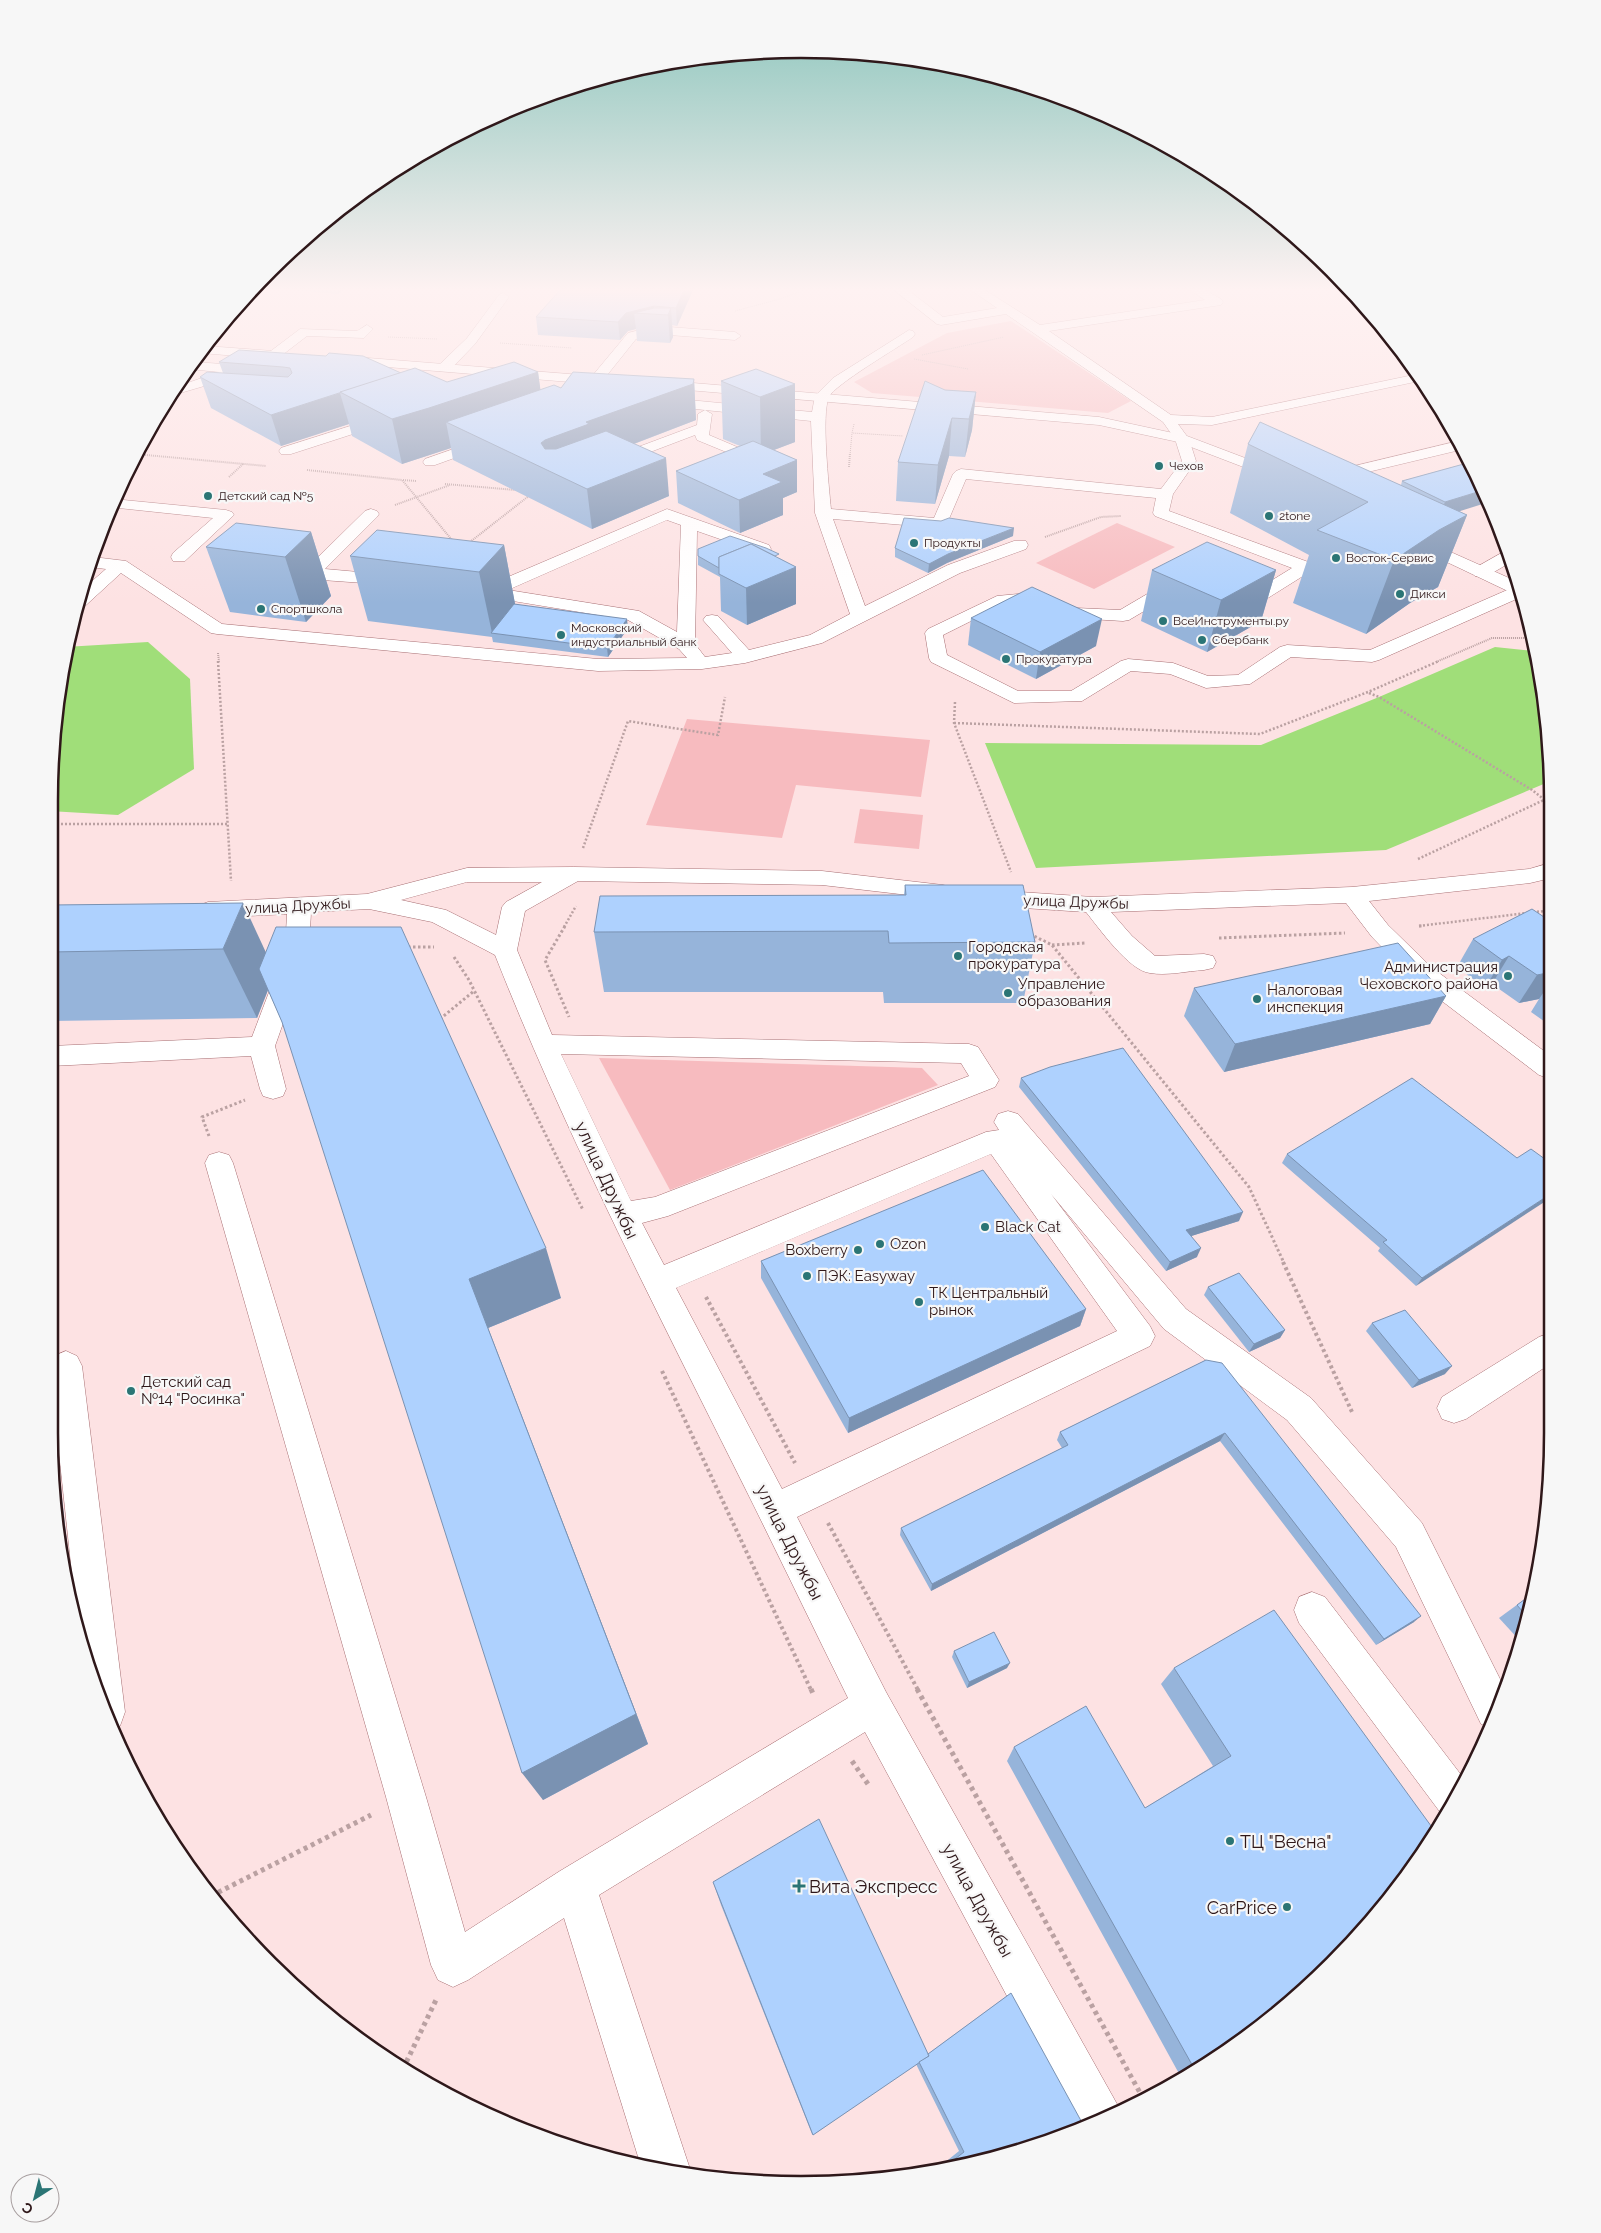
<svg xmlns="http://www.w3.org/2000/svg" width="1601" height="2233" font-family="Raleway,sans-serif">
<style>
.green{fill:#f7bbbf}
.water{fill:#a0de79}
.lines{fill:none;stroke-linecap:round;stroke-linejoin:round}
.minor-casing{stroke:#a86f73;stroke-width:1}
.major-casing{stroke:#a86f73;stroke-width:1}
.path-far5{stroke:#baa1a2;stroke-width:1;stroke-dasharray:1 1;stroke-linecap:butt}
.path-far4{stroke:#baa1a2;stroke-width:2;stroke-dasharray:1 1;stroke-linecap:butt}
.path-far3{stroke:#baa1a2;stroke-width:2.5;stroke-dasharray:2 2;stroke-linecap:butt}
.path-far2{stroke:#baa1a2;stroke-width:3;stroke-dasharray:2.5 2.5;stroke-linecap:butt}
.path-far1{stroke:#baa1a2;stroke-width:4;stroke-dasharray:3 3;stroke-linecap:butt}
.path{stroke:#baa1a2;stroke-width:5;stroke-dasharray:4 4;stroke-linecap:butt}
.minor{fill:#fff;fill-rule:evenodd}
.major{fill:#fff;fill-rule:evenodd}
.wall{fill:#96b4da}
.shaded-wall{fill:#7a92b2}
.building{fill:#aed1fe;stroke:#7a92b2}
.poi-dot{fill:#2b7575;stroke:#f7f7f7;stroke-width:2}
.labels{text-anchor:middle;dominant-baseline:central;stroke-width:4.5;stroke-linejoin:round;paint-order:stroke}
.far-poi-label{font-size:12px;fill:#2f181a;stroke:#f7f7f7;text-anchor:start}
.street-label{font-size:15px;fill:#2f181a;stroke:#f7f7f7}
.poi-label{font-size:15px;fill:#2f181a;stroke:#f7f7f7;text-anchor:start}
.near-street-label{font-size:18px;fill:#2f181a;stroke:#f7f7f7}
.near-poi-label{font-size:18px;fill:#2f181a;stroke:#f7f7f7;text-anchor:start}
.rim{fill:none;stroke:#2f181a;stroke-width:2.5}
</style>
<rect width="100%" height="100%" fill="#fde2e3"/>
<g class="green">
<path d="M1011,321L1131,401L1108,413L872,393L854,382L947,333Z"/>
<path d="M1117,523L1175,547L1094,589L1036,563Z"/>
<path d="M687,719L930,740L921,797L796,785L782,838L646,825Z"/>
<path d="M860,809L923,815L919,849L854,843Z"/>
<path d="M599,1058L922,1068L938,1085L670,1190Z"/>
</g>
<g class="water">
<path d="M148,642L190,679L194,769L118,815L49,811L65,647Z"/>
<path d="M1495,647L1534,651L1546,702V783L1386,850L1036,868L985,743L1261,745L1379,697Z"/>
</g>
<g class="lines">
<defs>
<g id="minor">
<path d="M894,290H908L943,317L997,308L971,290H985L1040,325L1205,300L1190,290H1205L1221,299L1223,302L1221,305L1049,331L1171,415L1212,417L1418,374L1424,380L1212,425L1178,424L1189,439L1196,461L1173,494L1169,511L1311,563L1313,567L1311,571L1255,606C1246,608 1234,605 1228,597L1231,593L1237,592L1248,595L1292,568L1155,516L1153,513L1156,498L966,479L946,526L940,528L833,519L865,606L948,565L1014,541H1026L1028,545L1026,549L960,573L822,643L745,663L702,669L598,671L217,634L211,633L121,573L85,606L77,607L83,589L106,569L90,567L93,557L126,561L222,624L598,659L687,658L679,649L628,620L477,595L471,594L468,590L471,586L477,585L487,586L667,509L769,545L771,549L769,553L763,554L697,531L695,644L705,657L732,653L703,620L706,616L712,615L718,616L749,650L810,635L850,614L815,513L811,421L705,410L712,414L709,435L770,461L772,464L770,467L765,468L697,440L695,435L616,465H606L604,462L606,459L697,425L698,414L705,410L658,405L653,404L651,401L653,398L658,397L812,412L815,396L833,378L909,330L913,331L915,334L913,337C899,347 834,385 829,397C821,414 829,487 831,509L934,518L953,474L956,471L961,469L1161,489L1182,461L1175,439L1163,422L1006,314L941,325L937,324ZM667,520L681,525L677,632L639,611L508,590Z"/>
<path d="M503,293L509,297L475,344L449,371H439L437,368L439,365L467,338L499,295Z"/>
<path d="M367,325L373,329L364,338L307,336L264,369L266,371L264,374L247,378L236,373L235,377L170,396L176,387L219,372L189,369L194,362L251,366L300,329L357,331Z"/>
<path d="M656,326L735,332L741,336L735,340L656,334L636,339L588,399L581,404H571L569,401L578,393L628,333Z"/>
<path d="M385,415L390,416L392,419L390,422L291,454H281L279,451L281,448Z"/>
<path d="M488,437L495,441L493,444L435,465H425L423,462L425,459Z"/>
<path d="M1459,441L1464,449L1326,482L1321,480L1318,477L1321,474Z"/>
<path d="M113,499L226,510L232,512L234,515L185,561H173L171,557L173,553L213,518L109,507Z"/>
<path d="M371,509L377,511L379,514L377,517L325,569L392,575L398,576L401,580L398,584L392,585L280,577L277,573L280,569L307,568L365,511Z"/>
<path d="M1505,551H1509L1513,561L1487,576H1475L1472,572L1475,568Z"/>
<path d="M1177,579L1183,580L1186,584L1183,588L1129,620L1123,621L1073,618L1037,602L1001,606L943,635L947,655L1018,691H1071L1121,661L1128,659L1173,663L1208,676L1238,675L1280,647L1287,645L1370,650L1514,587L1519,586L1521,597L1379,660L1372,662L1291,657L1250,684L1206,688L1170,674L1131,671L1082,701L1014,703L931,662L929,658L925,633L928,629L997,596L1039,592L1076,608L1120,610L1171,580Z"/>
<path d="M1547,864V879L1530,883L1369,901L1388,925L1431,967L1548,1054V1078L1539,1075L1413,979L1372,937L1346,903L1111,912L1132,936L1155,956L1204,954L1213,956L1216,962L1213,968L1204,970C1187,971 1167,976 1150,973C1129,971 1099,928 1086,912L991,906L983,903L979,898L983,893L991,890L1093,897L1352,887L1529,869Z"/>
<path d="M574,867L822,871L943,885L951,887L955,892L951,897L943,899L822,885L578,881L525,911L517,950L552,1035L969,1044L978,1047L999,1080L995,1087L668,1216L642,1223L664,1265L986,1132L999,1130L994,1122L998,1114L1008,1111L1018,1114L1186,1309L1311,1398L1422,1523L1504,1687L1489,1727L1481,1724L1396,1547L1287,1420L1164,1329L1051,1194L1150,1326L1155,1336L1150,1346L797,1517L886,1692L1117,2104L1120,2112L1079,2130L865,1732L599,1895L690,2169L688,2174L640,2163L564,1918L468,1980L453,1987L438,1980L431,1965L386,1797L205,1163L209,1155L219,1152L229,1155L233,1163L426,1797L465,1932L560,1871L848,1698C806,1613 765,1527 722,1442C642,1282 561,1122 495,955L432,922L369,909L311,912L309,950L275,1046L286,1089L283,1096L273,1099L263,1096L260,1089L251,1056L51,1066V1046L252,1037L285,950L287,914L208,918L200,915L196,910L200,905L208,902L367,894L467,868ZM467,882H542L506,902L502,907L496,935L446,910L401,900ZM561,1054L961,1063L969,1076L655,1197L631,1201ZM991,1154L1117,1331L782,1489L676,1288Z"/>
<path d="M1550,1333V1364L1466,1419L1454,1423L1442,1419L1437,1408L1442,1397L1539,1337Z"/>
<path d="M66,1351L77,1356L82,1366L125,1712L120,1726L113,1729L79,1639L54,1406V1356Z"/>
<path d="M1312,1592L1325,1597L1465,1780L1444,1814L1440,1812L1299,1623L1294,1610L1299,1597Z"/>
</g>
<g id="major">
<path d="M206,346L273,351L279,355L273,359L201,353Z"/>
<path d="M343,356L607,377L614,381L607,385L338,363L337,360Z"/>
<path d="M657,380L1099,417L1187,436L1282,472L1285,475L1282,478H1272L1178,442L1099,425L652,387L650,384Z"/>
<path d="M1417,537L1518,582L1521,595L1514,594L1411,545L1409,542L1411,539Z"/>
</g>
</defs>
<use href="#minor" class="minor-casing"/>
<use href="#major" class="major-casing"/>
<g class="path-far5">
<path d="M735,311L780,299L804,290"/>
<path d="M388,337L437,339"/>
<path d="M500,343L572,348"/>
<path d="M922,355L1004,337"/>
<path d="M914,359L968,369"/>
<path d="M152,421L163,412"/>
<path d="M854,424L852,433L903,436"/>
<path d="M135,454L140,455"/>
<path d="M850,455L852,433"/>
</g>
<g class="path-far4">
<path d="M135,454L266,466"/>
<path d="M849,467L850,453"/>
<path d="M307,470L402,480L452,540"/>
<path d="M229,477L243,464"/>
<path d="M403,480L416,481"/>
<path d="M445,484L516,490"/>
<path d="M395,505L450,485"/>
<path d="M1045,537L1101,517L1121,516"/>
<path d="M470,542L530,495"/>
<path d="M218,653L219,662"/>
<path d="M1436,662L1492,638H1531"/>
</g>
<g class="path-far3">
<path d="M218,661L231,881"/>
<path d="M1369,693L1379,697L1532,790L1546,801"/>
<path d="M955,702L954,723L1011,872"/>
<path d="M954,723L1260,734L1368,692L1439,661"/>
<path d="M49,824H228"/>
<path d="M583,848L628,721L718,735L725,697"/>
<path d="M1418,859L1546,799"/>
<path d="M1533,912L1547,911"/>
<path d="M1419,926L1527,913"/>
<path d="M564,927L576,906"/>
</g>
<g class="path-far2">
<path d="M565,926L545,960L569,1017"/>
<path d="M1419,926H1422"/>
<path d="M1030,934L1052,945L1249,1187L1284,1263"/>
<path d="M1219,938L1345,933"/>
<path d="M1052,945L1085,943"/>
<path d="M408,947H434"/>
<path d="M454,957L469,980L583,1210"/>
<path d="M440,1019L474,991"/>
<path d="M209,1136L202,1117L245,1100"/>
</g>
<g class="path-far1">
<path d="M1283,1262L1352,1412"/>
<path d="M706,1297L795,1463"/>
<path d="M662,1371L811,1690"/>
<path d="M828,1523L918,1690"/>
</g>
<g class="path">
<path d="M811,1689L814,1696"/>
<path d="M917,1689L1144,2100"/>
<path d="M852,1761L870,1787"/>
<path d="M211,1896L371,1815"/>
<path d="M403,2069L436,2000"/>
</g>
<use href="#minor" class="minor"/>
<use href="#major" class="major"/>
</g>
<g class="wall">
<path d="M294,290H343L338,294Z"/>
<path d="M560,290H693L677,326L672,325L673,337L670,343L637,341L636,329L628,331L620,340L538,335L536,317Z"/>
<path d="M219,362L401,373L447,382L538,372L540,390L694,379L696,420L634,444L669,496L592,529L453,460L451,448L402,464L352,436L349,424L281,446L211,408L200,377L223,373Z"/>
<path d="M721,381L795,384V442L774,450L797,460V492L783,498V515L740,533L678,503L676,471L740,446L723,439Z"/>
<path d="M945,390L976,392L972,430L965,457L949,456L935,504L896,501L898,462Z"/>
<path d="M1248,444L1401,485L1402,481L1471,462L1459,511L1467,515L1438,587L1410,603L1366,634L1293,603L1309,555L1230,513Z"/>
<path d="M311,532L331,596L306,622L230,612L206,547Z"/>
<path d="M1013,536L947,563L928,573L895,557V548Z"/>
<path d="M504,545L515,604L628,628L608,657L493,642L492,637L368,621L350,556Z"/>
<path d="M698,556L779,558L796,567V604L747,625L721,611L720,577L698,565Z"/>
<path d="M1152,570H1276L1261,621L1207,652L1141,621Z"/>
<path d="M971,618L1096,646L1036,679L968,645Z"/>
<path d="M905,885L1035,942L1023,1003H884L883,992H604L594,932L904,895Z"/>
<path d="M50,905L266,952L561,1298L488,1328L648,1744L543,1800L282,1022L268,990L257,1018L51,1021Z"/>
<path d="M1547,919L1548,1024L1531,1012L1539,999L1519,1003L1492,984L1485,988L1457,967L1473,939Z"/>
<path d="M1194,988L1446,996L1430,1024L1224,1072L1184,1016Z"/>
<path d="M1021,1078L1239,1221L1191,1236L1197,1257L1166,1271L1019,1087Z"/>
<path d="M1287,1154L1517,1158L1416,1286L1378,1251L1380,1248L1282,1163Z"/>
<path d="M761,1261L1086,1309L1080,1326L848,1433L761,1278Z"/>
<path d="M1208,1287L1285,1330L1280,1338L1249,1352L1204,1295Z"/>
<path d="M1372,1323L1445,1374L1412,1388L1366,1331Z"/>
<path d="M1206,1360L1414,1622L1376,1645L1220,1441L931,1591L900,1535L901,1528L1062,1448L1057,1440L1060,1432Z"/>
<path d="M1532,1594L1527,1627L1521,1642L1499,1618Z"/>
<path d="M954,1651L1007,1668L967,1688L952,1657Z"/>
<path d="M1174,1668L1434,1830L1296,1998L1182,2079L1007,1761L1014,1747L1145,1808L1213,1766L1161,1684Z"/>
<path d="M713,1882L928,2054L1011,1993L995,2159L939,2170L938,2168L959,2151L916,2064L813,2135L812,2134L721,1905Z"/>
</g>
<g class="shaded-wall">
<path d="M338,290H343L338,294Z"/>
<path d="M684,290H693L677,326L676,308Z"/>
<path d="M654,306L655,314L634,313L636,329L628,331L620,340L618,322L626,313Z"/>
<path d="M671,308L673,337L670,343L668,315Z"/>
<path d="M538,372L544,415L446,422L451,448L402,464L392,419Z"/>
<path d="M694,379L696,420L594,459L558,475L541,443L545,440L586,422Z"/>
<path d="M795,384V442L761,455L760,397Z"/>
<path d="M976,392L972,430L965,457L969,419Z"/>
<path d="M340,393L349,424L281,446L271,415Z"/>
<path d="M952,418L949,456L935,504L938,465Z"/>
<path d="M666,458L669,496L592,529L587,489Z"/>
<path d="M797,460V492L783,498V515L740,533L739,500L763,474Z"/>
<path d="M1484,490L1489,502L1438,518L1445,502Z"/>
<path d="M1467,515L1438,587L1410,603L1366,634L1394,560L1439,530Z"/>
<path d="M1014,528L1013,536L947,563L928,573L929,564L948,554Z"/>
<path d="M311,532L331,596L306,622L285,557Z"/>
<path d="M504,545L516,609L492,633L479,572Z"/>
<path d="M796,567V604L747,625L746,588Z"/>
<path d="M1276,570L1261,621L1207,652L1221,600Z"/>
<path d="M627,619L628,628L608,657L607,648Z"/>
<path d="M1102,619L1096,646L1036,679L1040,652Z"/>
<path d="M243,903L275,972L257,1018L223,949Z"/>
<path d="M1509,956L1492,984L1485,988L1502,960Z"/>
<path d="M1547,973L1548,986L1539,999L1519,1003L1537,975Z"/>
<path d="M1446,996L1430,1024L1224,1072L1235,1044Z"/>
<path d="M1549,1195V1199L1416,1286L1422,1278Z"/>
<path d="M1243,1212L1239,1221L1182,1239L1186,1230Z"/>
<path d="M546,1248L561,1298L488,1328L648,1744L543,1800L522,1773L469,1279Z"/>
<path d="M1201,1248L1197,1257L1166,1271L1170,1262Z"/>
<path d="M1086,1309L1080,1326L848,1433L849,1418Z"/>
<path d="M1285,1330L1280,1338L1249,1352L1254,1344Z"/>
<path d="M1452,1366L1445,1374L1412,1388L1419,1380Z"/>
<path d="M54,1426L67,1543L71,1611L55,1531Z"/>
<path d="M1225,1433L1220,1441L931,1591L932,1584Z"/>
<path d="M1421,1616L1414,1622L1376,1645L1384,1639Z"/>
<path d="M1010,1663L1007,1668L967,1688L969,1682Z"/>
</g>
<g class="building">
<path d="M560,290H684L676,308L654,306L626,313L618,322L536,317Z"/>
<path d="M654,308H671L668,315L634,313Z"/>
<path d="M239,350L326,356L329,353L363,356L401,373L271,415L200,377L207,372L288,377L292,373L290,368L283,367L219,362Z"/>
<path d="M514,362L538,372L429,408L392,419L340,392L415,368L447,382Z"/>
<path d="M756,369L795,384L760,397L721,381Z"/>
<path d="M573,372L694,379L693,384L586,422L589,424L545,440L541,443L545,449H556L606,431L666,458L587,489L446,422L554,385L561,388Z"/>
<path d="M925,381L945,390L976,392L969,419L952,418L938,465L898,462Z"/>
<path d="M1260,422L1467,515L1439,530L1394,560L1317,530L1368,502L1248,444Z"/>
<path d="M753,441L797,460L763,474L782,482L739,500L676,471Z"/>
<path d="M1471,462L1475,468L1484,490L1445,502L1402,481Z"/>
<path d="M904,518L941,521L949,518L1014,528L948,554L929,564L895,548Z"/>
<path d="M236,523L311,532L285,557L206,547Z"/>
<path d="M377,530L504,545L479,572L350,556Z"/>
<path d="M730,536L766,548L779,554L775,556L751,544L719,557V568L698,556V549Z"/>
<path d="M1207,542L1276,570L1221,600L1152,570Z"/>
<path d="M751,544L796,567L746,588L719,574V557Z"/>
<path d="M1032,587L1102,619L1040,652L971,618Z"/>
<path d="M514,604L627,619L607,648L491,633Z"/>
<path d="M905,885H1023L1035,942L889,943L888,931L594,932L600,896L906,895Z"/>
<path d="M243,903L223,949L50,952V905Z"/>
<path d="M1532,909L1547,919V973L1537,975L1509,956L1502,960L1473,939Z"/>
<path d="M276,927H401L546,1248L469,1279L636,1714L522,1773L282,1022L259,969Z"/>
<path d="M1398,943L1446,996L1235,1044L1194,988Z"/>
<path d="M1123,1048L1243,1212L1186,1230L1201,1248L1170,1262L1021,1078L1050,1067Z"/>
<path d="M1412,1078L1517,1158L1531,1149L1549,1162V1195L1422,1278L1383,1242L1387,1240L1287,1154Z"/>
<path d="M983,1170L1086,1309L849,1418L761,1261Z"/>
<path d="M1239,1273L1285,1330L1254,1344L1208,1287Z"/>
<path d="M1405,1310L1452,1366L1419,1380L1372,1323Z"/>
<path d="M1206,1360L1222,1363L1421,1616L1384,1639L1225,1433L932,1584L901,1528L1068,1445L1060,1432Z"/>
<path d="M1532,1594L1528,1618L1517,1605Z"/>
<path d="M1274,1610L1434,1830L1397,1890L1296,1998L1195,2070L1014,1747L1086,1706L1145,1808L1231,1756L1174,1668Z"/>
<path d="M994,1632L1010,1663L969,1682L954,1651Z"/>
<path d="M819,1819L929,2056L813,2135L713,1882Z"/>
<path d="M1011,1993L1085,2128L995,2159L942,2169L964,2152L919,2062L929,2056L928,2054Z"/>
</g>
<linearGradient id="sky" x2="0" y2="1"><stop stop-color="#8bc5bc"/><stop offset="0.48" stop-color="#fef2f2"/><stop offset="1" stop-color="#fef2f2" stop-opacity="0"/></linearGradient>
<rect width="1601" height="603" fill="url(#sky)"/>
<g class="poi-dot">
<circle cx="1159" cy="466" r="5"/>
<circle cx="208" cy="496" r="5"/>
<circle cx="1269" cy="516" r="5"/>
<circle cx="914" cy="543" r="5"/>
<circle cx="1336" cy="558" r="5"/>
<circle cx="1400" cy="594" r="5"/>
<circle cx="261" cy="609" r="5"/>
<circle cx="1163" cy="621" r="5"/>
<circle cx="561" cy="635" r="5"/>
<circle cx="1202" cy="640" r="5"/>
<circle cx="1006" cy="659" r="5"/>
<circle cx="958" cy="956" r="5"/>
<circle cx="1508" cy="976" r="5"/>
<circle cx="1008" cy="993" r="5"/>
<circle cx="1257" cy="999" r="5"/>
<circle cx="985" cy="1227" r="5"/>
<circle cx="880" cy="1244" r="5"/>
<circle cx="858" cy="1250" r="5"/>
<circle cx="807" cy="1276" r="5"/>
<circle cx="919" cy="1302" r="5"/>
<circle cx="131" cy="1391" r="5"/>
<circle cx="1230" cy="1841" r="5"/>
<path d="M796.5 1878.5h5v5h5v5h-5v5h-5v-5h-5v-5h5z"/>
<circle cx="1287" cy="1907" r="5"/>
</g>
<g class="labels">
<g class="far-poi-label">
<text x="1169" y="466">Чехов</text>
<text x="218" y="496">Детский сад №5</text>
<text x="1279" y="516">2tone</text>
<text x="924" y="543">Продукты</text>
<text x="1346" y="558">Восток-Сервис</text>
<text x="1410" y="594">Дикси</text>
<text x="271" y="609">Спортшкола</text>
<text x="1173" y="621">ВсеИнструменты.ру</text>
<text x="571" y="628">Московский<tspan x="571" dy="14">индустриальный банк</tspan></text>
<text x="1212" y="640">Сбербанк</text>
<text x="1016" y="659">Прокуратура</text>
</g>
<g class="street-label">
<text transform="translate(1076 902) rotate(2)">улица Дружбы</text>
<text transform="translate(298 906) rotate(-3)">улица Дружбы</text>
</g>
<g class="poi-label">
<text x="968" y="947">Городская<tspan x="968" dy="17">прокуратура</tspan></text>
<text x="1498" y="967" text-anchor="end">Администрация<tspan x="1498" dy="17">Чеховского района</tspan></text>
<text x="1018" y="984">Управление<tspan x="1018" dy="17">образования</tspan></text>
<text x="1267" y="990">Налоговая<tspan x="1267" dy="17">инспекция</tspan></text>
<text x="995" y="1227">Black Cat</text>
<text x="890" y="1244">Ozon</text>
<text x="848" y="1250" text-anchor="end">Boxberry</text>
<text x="817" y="1276">ПЭК: Easyway</text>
<text x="929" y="1293">ТК Центральный<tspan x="929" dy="17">рынок</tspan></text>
<text x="141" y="1382">Детский сад<tspan x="141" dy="17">№14 "Росинка"</tspan></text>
</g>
<g class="near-street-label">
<text transform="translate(607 1180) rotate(65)">улица Дружбы</text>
<text transform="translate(790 1542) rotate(63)">улица Дружбы</text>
<text transform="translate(978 1900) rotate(61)">улица Дружбы</text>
</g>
<g class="near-poi-label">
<text x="1240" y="1841">ТЦ "Весна"</text>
<text x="809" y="1886">Вита Экспресс</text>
<text x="1277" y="1907" text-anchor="end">CarPrice</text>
</g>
</g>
<path d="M0 0H1601V2233H0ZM801 58H801A743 743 0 0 1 1544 801V1433A743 743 0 0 1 801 2176H801A743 743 0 0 1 58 1433V801A743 743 0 0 1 801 58Z" fill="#f7f7f7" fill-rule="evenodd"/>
<path class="rim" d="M801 58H801A743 743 0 0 1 1544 801V1433A743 743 0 0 1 801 2176H801A743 743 0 0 1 58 1433V801A743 743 0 0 1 801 58Z"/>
<g transform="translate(35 2198) rotate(216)"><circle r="24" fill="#f7f7f7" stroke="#a79e9f"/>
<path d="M0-4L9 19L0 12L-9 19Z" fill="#2b7575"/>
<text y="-8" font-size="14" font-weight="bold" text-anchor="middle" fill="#2f181a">С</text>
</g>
</svg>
